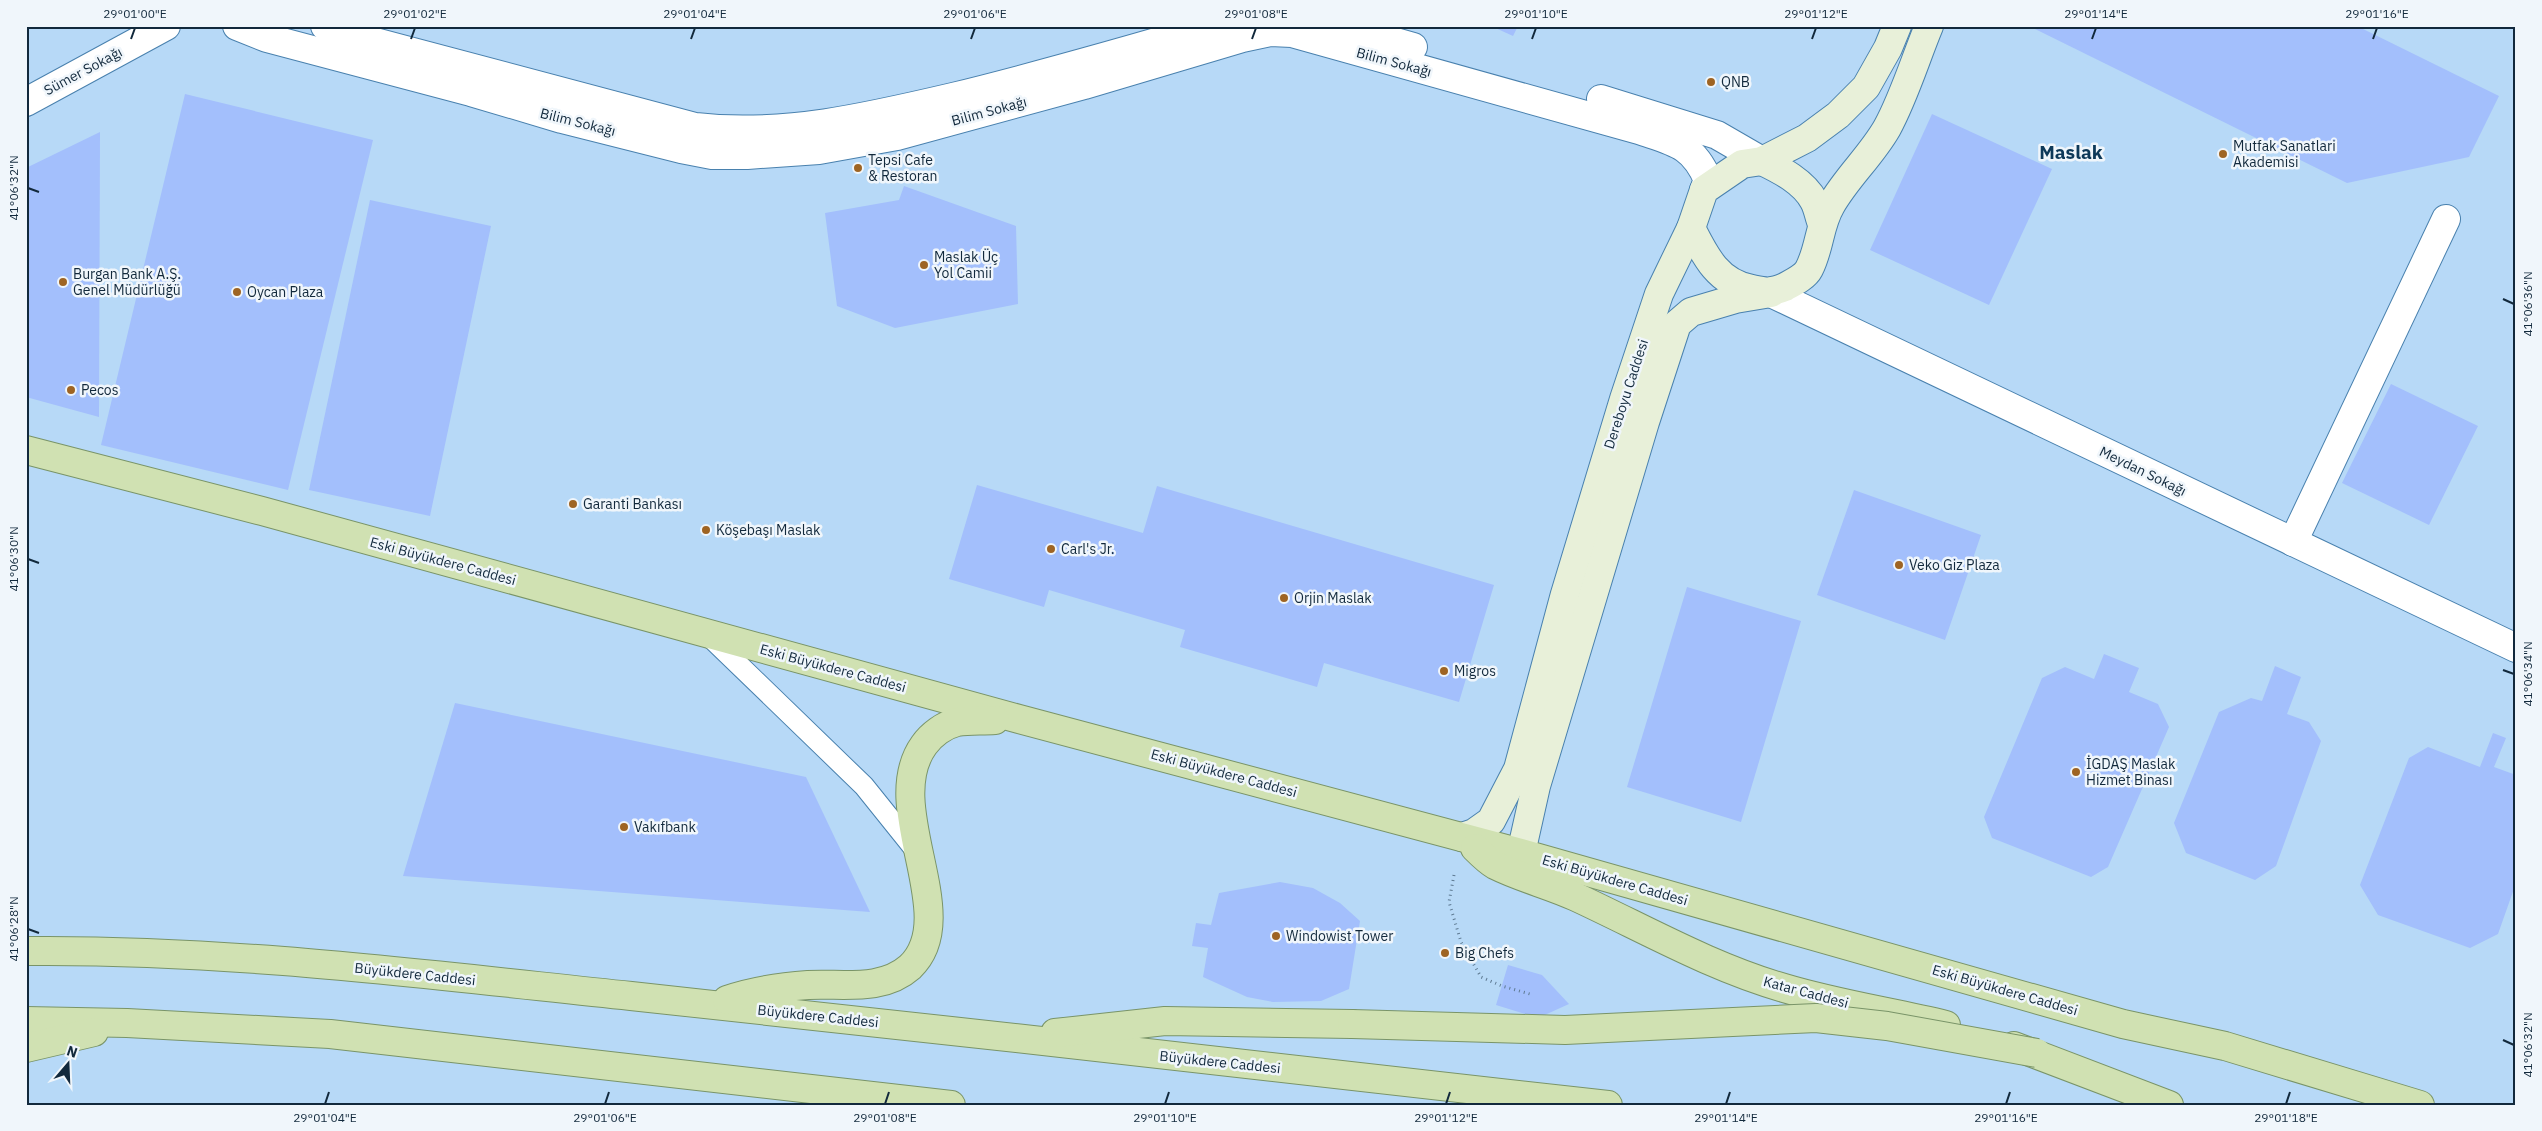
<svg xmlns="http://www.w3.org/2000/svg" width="2542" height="1131" font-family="'IBM Plex Sans',sans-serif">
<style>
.building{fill:#a3bffc}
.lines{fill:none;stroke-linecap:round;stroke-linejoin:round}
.lane-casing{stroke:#4981ae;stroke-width:22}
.street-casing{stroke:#4981ae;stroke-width:30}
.secondary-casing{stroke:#4981ae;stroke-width:30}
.primary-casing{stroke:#799468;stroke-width:30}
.path{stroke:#5e7a92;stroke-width:3;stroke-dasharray:1 4;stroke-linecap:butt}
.lane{stroke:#fff;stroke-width:20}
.street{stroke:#fff;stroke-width:28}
.secondary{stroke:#e8f0d9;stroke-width:28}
.primary{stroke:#d0e1b2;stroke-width:28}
.primary-bridge-casing{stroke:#799468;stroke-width:30;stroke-linecap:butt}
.primary-bridge{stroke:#d0e1b2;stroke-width:28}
.ticks{fill:none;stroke:#12293c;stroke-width:2}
.poi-dot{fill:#9e6423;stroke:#f0f6fb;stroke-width:2}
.labels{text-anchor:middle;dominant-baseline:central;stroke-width:5;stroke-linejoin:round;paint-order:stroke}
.street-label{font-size:14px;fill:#12293c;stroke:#f0f6fb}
.poi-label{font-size:14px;fill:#12293c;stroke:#f0f6fb;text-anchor:start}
.district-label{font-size:19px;font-weight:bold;fill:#0d3959;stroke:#f0f6fb}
.neatline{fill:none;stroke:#12293c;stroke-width:2}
.ticks-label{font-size:12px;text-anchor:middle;fill:#12293c}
</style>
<rect width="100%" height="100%" fill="#b7d9f7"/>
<g class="building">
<path d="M1491,26H1518L1513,36Z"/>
<path d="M2029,26H2357L2499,96L2469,157L2347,183Z"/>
<path d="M185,94L373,140L288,490L101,445Z"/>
<path d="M1932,114L2052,169L1989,305L1870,250Z"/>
<path d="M100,132L99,417L26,397V168Z"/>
<path d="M904,186L1016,226L1018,304L895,328L837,306L825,213L899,200Z"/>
<path d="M370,200L491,226L430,516L309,490Z"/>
<path d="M2391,384L2478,426L2429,525L2342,483Z"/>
<path d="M977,485L1143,533L1157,486L1494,585L1459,702L1324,663L1317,687L1180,647L1185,630L1049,590L1044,607L949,579Z"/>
<path d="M1854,490L1981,535L1945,640L1817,595Z"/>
<path d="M1687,587L1801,621L1741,822L1627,787Z"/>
<path d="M2104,654L2139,668L2129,692L2158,704L2169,727L2108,867L2091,877L1992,838L1984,817L2042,678L2065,667L2094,679Z"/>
<path d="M2275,666L2301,677L2287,714L2309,722L2321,741L2276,866L2255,880L2186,853L2174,823L2219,712L2251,698L2262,701Z"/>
<path d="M455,703L806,777L870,912L403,876Z"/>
<path d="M2493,733L2506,738L2494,767L2516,775V883L2498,934L2470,948L2378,915L2360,885L2409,758L2428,747L2480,767Z"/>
<path d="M1280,882L1313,888L1340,903L1360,921L1349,989L1321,1001L1273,1002L1247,997L1203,977L1208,948L1192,946L1196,923L1211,925L1219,893Z"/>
<path d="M1508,965L1542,975L1569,1004L1538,1018L1496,1005Z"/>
</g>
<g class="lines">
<defs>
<path id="lane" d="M708,635L864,786L917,852"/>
<g id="street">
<path d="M237,26L267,38L471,92L562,119L681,149L712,155H747L819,150L897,136L1084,85L1242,38L1270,32L1292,33L1639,130C1674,142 1693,144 1708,180L1704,190"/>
<path d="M325,26L345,34L695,127C783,137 868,117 953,97C1040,76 1126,51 1212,26"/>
<path d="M1339,26L1413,47"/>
<path d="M1601,99L1717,135L1762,161"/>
<path d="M26,102L166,26"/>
<path d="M1771,293L2516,648"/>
<path d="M2293,542L2446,219"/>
</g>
<g id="secondary">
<path d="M1762,161C1781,170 1804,182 1814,201C1818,208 1819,217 1822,224"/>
<path d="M1691,228C1705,256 1718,283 1752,289C1767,292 1770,293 1785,287C1792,283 1805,277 1809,269C1820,248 1819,225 1831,205C1847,177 1871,156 1887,128C1904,97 1915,60 1929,26"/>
<path d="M1462,837L1474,833L1491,821L1518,769L1565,594L1624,399L1659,294L1691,228L1704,190L1742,164L1762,161L1807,138L1838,115L1866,87L1888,48L1897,26"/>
<path d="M1521,853L1536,786L1645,422L1677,324L1691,312L1735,299L1771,293"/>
</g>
<g id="primary">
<path d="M26,450L262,511L1019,719L1521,853L2123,1024L2225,1046L2420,1105"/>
<path d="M1475,848C1481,854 1488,861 1495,865C1521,878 1550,885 1576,897C1645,929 1711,967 1784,988C1837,1004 1892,1012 1946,1025"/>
<path d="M26,951C229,949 430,975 631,996C957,1030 1282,1069 1608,1105"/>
<path d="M727,1000C753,991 781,987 808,985C842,983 882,992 910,967C964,916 879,807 924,745C931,735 944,725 957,722C969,720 982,721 995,720"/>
<path d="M26,1021L127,1023L330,1034L951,1105"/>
<path d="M1055,1033L1165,1021L1352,1024"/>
<path d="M2014,1046L2169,1105"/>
<path d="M26,1048L94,1032"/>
</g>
</defs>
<use href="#lane" class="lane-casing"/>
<use href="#street" class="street-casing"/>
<use href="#secondary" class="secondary-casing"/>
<use href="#primary" class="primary-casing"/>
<path class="path" d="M1454,875L1449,902L1461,942L1481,977L1502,986L1530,994"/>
<use href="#lane" class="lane"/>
<use href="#street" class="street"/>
<use href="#secondary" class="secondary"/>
<use href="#primary" class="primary"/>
<defs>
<path id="primary-bridge" d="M1352,1024L1565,1030L1816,1018L1887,1026L2037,1053"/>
</defs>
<use href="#primary-bridge" class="primary-bridge-casing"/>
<use href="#primary-bridge" class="primary-bridge"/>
</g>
<path class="ticks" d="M131,39L135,28M411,39L415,28M691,39L695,28M971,39L975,28M1252,39L1256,28M1532,39L1536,28M1812,39L1816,28M2092,39L2096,28M2373,39L2377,28M28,188L39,192M2503,299L2514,304M28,559L39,563M2503,670L2514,674M28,929L39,933M2503,1040L2514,1045M325,1104L329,1092M605,1104L609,1092M885,1104L889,1092M1165,1104L1169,1092M1446,1104L1450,1092M1726,1104L1730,1092M2006,1104L2010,1092M2286,1104L2290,1092"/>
<g class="poi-dot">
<circle cx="1711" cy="82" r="5"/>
<circle cx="2223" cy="154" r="5"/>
<circle cx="858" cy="168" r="5"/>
<circle cx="924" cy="265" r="5"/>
<circle cx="63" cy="282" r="5"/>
<circle cx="237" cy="292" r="5"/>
<circle cx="71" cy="390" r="5"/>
<circle cx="573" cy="504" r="5"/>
<circle cx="706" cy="530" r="5"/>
<circle cx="1051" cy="549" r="5"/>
<circle cx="1899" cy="565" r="5"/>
<circle cx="1284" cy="598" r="5"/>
<circle cx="1444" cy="671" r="5"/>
<circle cx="2076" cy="772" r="5"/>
<circle cx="624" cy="827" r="5"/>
<circle cx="1276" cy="936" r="5"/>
<circle cx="1445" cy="953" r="5"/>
</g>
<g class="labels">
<g class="street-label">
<text transform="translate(1394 62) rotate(15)">Bilim Sokağı</text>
<text transform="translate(83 71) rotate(-28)">Sümer Sokağı</text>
<text transform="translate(989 111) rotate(-15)">Bilim Sokağı</text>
<text transform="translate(578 122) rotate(14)">Bilim Sokağı</text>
<text transform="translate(1626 394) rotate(-72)">Dereboyu Caddesi</text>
<text transform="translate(2143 471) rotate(26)">Meydan Sokağı</text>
<text transform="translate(443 561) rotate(15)">Eski Büyükdere Caddesi</text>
<text transform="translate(833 668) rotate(15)">Eski Büyükdere Caddesi</text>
<text transform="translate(1224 773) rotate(15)">Eski Büyükdere Caddesi</text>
<text transform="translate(1615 880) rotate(16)">Eski Büyükdere Caddesi</text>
<text transform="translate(415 974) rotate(6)">Büyükdere Caddesi</text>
<text transform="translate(2005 990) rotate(16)">Eski Büyükdere Caddesi</text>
<text transform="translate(1806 992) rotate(15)">Katar Caddesi</text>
<text transform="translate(818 1016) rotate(6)">Büyükdere Caddesi</text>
<text transform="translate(1220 1062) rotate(6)">Büyükdere Caddesi</text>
</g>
<g class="poi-label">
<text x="1721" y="82">QNB</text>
<text x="2233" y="146">Mutfak Sanatlari<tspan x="2233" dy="16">Akademisi</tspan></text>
<text x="868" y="160">Tepsi Cafe<tspan x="868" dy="16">&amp; Restoran</tspan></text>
<text x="934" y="257">Maslak Üç<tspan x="934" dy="16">Yol Camii</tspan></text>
<text x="73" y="274">Burgan Bank A.Ş.<tspan x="73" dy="16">Genel Müdürlüğü</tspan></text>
<text x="247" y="292">Oycan Plaza</text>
<text x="81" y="390">Pecos</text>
<text x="583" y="504">Garanti Bankası</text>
<text x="716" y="530">Köşebaşı Maslak</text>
<text x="1061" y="549">Carl's Jr.</text>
<text x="1909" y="565">Veko Giz Plaza</text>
<text x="1294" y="598">Orjin Maslak</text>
<text x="1454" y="671">Migros</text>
<text x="2086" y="764">İGDAŞ Maslak<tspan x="2086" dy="16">Hizmet Binası</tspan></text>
<text x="634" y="827">Vakıfbank</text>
<text x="1286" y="936">Windowist Tower</text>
<text x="1455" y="953">Big Chefs</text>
</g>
<g class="district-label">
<text x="2071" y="152">Maslak</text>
</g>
</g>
<rect width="2542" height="1131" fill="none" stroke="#f0f6fb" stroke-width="55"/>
<g transform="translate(68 1064) rotate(19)" stroke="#f0f6fb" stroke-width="4" paint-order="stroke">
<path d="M0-4L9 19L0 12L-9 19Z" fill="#12293c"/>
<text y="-8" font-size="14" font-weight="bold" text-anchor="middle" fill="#12293c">N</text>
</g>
<rect x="28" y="28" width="2486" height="1076" class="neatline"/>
<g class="ticks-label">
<text x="135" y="18">29°01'00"E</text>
<text x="415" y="18">29°01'02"E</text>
<text x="695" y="18">29°01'04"E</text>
<text x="975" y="18">29°01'06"E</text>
<text x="1256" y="18">29°01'08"E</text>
<text x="1536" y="18">29°01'10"E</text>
<text x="1816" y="18">29°01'12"E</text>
<text x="2096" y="18">29°01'14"E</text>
<text x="2377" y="18">29°01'16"E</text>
<text transform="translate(14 188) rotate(-90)" y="4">41°06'32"N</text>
<text transform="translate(2528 304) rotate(-90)" y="4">41°06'36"N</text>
<text transform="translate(14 559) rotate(-90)" y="4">41°06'30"N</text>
<text transform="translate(2528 674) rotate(-90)" y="4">41°06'34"N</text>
<text transform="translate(14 929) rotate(-90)" y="4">41°06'28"N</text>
<text transform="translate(2528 1045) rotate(-90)" y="4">41°06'32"N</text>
<text x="325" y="1122">29°01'04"E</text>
<text x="605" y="1122">29°01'06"E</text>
<text x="885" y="1122">29°01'08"E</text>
<text x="1165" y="1122">29°01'10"E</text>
<text x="1446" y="1122">29°01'12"E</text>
<text x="1726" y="1122">29°01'14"E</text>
<text x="2006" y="1122">29°01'16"E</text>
<text x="2286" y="1122">29°01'18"E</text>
</g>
</svg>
